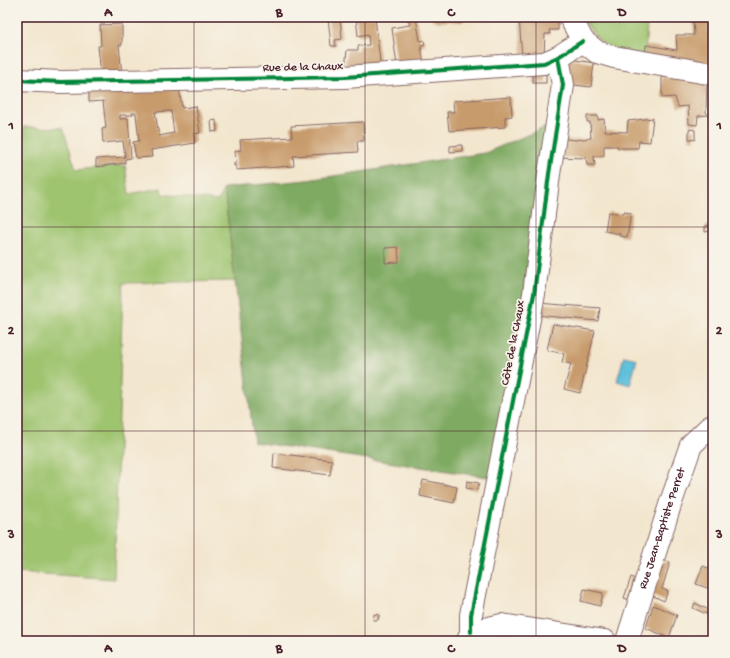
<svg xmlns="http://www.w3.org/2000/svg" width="730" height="658" font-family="'Gochi Hand',sans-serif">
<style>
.green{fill:#9fc46f;stroke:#74724d}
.forest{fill:#7faa62;stroke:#646446}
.water{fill:#5dbfdb;stroke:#546f83}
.building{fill:#c89b6c;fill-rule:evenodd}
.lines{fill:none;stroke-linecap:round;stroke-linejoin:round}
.minor-casing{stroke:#856564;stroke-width:24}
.minor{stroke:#fff;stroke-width:22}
.cycleway-casing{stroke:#f7f3e8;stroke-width:6}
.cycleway{stroke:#00873e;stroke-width:4}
.grid{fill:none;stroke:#4a1f2b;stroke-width:1;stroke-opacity:0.55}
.labels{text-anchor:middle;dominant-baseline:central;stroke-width:3.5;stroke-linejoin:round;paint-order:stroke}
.street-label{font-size:12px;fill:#4a1f2b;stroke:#f7f3e8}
.neatline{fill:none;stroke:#4a1f2b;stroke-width:1.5}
.grid-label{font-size:13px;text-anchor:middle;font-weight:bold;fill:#4a1f2b}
</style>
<rect width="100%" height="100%" fill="#f7f3e8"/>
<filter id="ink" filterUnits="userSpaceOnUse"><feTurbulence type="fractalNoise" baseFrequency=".025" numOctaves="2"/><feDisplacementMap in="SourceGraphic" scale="8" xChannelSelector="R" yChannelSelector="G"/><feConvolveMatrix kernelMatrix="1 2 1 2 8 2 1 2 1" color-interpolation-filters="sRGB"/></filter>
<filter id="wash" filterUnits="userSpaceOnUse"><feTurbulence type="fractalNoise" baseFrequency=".012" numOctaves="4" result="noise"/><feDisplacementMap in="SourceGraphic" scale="16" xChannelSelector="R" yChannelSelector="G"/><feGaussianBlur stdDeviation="0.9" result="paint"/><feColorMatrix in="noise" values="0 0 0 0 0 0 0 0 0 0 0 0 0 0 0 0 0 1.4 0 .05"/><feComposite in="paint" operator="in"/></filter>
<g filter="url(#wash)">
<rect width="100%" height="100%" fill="#f3e6ce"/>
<g class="green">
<path d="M582,17H626V20L647,23L645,58C634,55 621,52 610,48C598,42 589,28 582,17Z"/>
<path d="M24,127L63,128L76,170L125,165L129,194L161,188L162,194L218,201L224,188L235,281L123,283L114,579L17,572V169H20Z"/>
</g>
<path class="forest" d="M551,125L494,478L254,442L224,188L307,180L485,153Z"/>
<path class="water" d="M624,356L637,359L630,385L617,381Z"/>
<g id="blocks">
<g class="building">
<path d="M328,17H340L342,39L335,40L336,46H331Z"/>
<path d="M356,17H375L380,62L377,67L345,69L347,50H358V46L369,45L368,34L358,36Z"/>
<path d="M407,17H416L420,41L424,40L425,45L421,46L424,64L397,66L392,28L410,25Z"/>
<path d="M432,17H464L463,22L449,21L439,22L432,20Z"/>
<path d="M519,17H536V21H558V30H549L550,34H545L544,56L522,57Z"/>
<path d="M693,17H713V70L645,58L646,45L677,50L676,35H694Z"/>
<path d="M122,24V45H119L122,75H101L98,46H101L100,25Z"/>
<path d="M569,59L594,63L591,87L566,84Z"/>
<rect x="533" y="72" width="13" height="11"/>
<path d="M662,77L682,78L707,82L706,112L708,115L698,116L697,125L689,124L688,106L678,107L675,97L662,98Z"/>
<path d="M89,87H179L182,108L196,106L200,133L194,134L195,143L151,150L152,157L136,158L133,142L139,141L136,113H132L133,115H120V119L128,118L131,158L125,159V163L96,167V159L125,157L123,141L103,143L102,129L106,128L103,101L89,102ZM171,111L174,133L159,136L155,112Z"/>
<path d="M511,97L512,116L505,117V127L449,131L447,112H454L453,101Z"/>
<path d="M587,116H598V120L604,119L605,131L627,132L628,121L653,118L650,142L639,141L638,148H618V146H604V156H594L595,165H587L586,158L555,157L558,138L575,140L591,138L590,122H587Z"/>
<path d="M216,120L217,131L212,132L211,121Z"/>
<path d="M363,122L364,141H357L358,152L293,156L294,166L236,170V165L234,166V163H236L235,151L241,150L240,140L292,137L291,126Z"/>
<path d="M689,129L695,130V140L689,139Z"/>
<path d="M462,145V151L450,152V146Z"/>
<path d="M608,212L623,214L624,212L631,213L627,237L620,236V234L605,231Z"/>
<path d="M711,225V231L705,232V226Z"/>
<path d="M398,247L399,262L385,263V248Z"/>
<path d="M538,303L600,308L598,321L536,315Z"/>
<path d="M553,324L595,331L580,393L564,389L571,364L562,362L564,354L547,350Z"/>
<path d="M274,453L332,460L330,475L273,468Z"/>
<path d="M423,480L457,487L454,503L420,496Z"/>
<path d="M467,481L479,483L477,490L466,488Z"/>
<path d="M665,561L670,562L662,589L668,591L664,601L651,595L661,563Z"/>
<path d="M703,566L713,570V590L696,584Z"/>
<path d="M631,577L638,580L632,601L624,598Z"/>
<path d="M584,589L603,593L600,606L581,601Z"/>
<path d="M695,603L713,612V617L693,608Z"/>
<path d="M653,605L677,615L669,638L646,628Z"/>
<path d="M374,614L379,615L378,620H373Z"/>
</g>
</g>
</g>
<g filter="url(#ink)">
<use href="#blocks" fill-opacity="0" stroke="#856564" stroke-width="1"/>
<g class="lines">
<defs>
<g id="minor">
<path d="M570,17L583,41L597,52L614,57L713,74"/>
<path d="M17,80L61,82L345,77L544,63L558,57L583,41"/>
<path d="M471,632V615L534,294L549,174L563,85L558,57"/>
<path d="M468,641L471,632L502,625L605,641"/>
<path id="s1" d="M627,641L670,505L691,445L710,427L713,426"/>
</g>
</defs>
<use href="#minor" class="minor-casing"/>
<use href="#minor" class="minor"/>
<defs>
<g id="cycleway">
<path d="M17,80L61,82L345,77L544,63L558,57L583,41"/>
<path d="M471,632V615L534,294L549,174L563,85L558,57"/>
</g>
</defs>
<use href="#cycleway" class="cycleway-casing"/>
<use href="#cycleway" class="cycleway"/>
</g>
</g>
<path class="grid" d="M194,17V641M365,17V641M536,17V641M17,227H713M17,431H713"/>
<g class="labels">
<g class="street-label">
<text transform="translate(303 68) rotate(-1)">Rue de la Chaux</text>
<text transform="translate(514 343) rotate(-79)">Côte de la Chaux</text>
<text stroke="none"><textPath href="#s1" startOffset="118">Rue Jean-Baptiste Perret</textPath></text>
</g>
</g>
<rect width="730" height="658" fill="none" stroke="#f7f3e8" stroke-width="44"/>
<rect x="22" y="22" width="686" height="614" class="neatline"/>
<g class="grid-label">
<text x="108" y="16">A</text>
<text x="279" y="16">B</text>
<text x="451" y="16">C</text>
<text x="622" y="16">D</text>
<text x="11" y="129">1</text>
<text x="719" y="129">1</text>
<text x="11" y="334">2</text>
<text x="719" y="334">2</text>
<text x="11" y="538">3</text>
<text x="719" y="538">3</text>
<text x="108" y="652">A</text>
<text x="279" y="652">B</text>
<text x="451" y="652">C</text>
<text x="622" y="652">D</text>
</g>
</svg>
